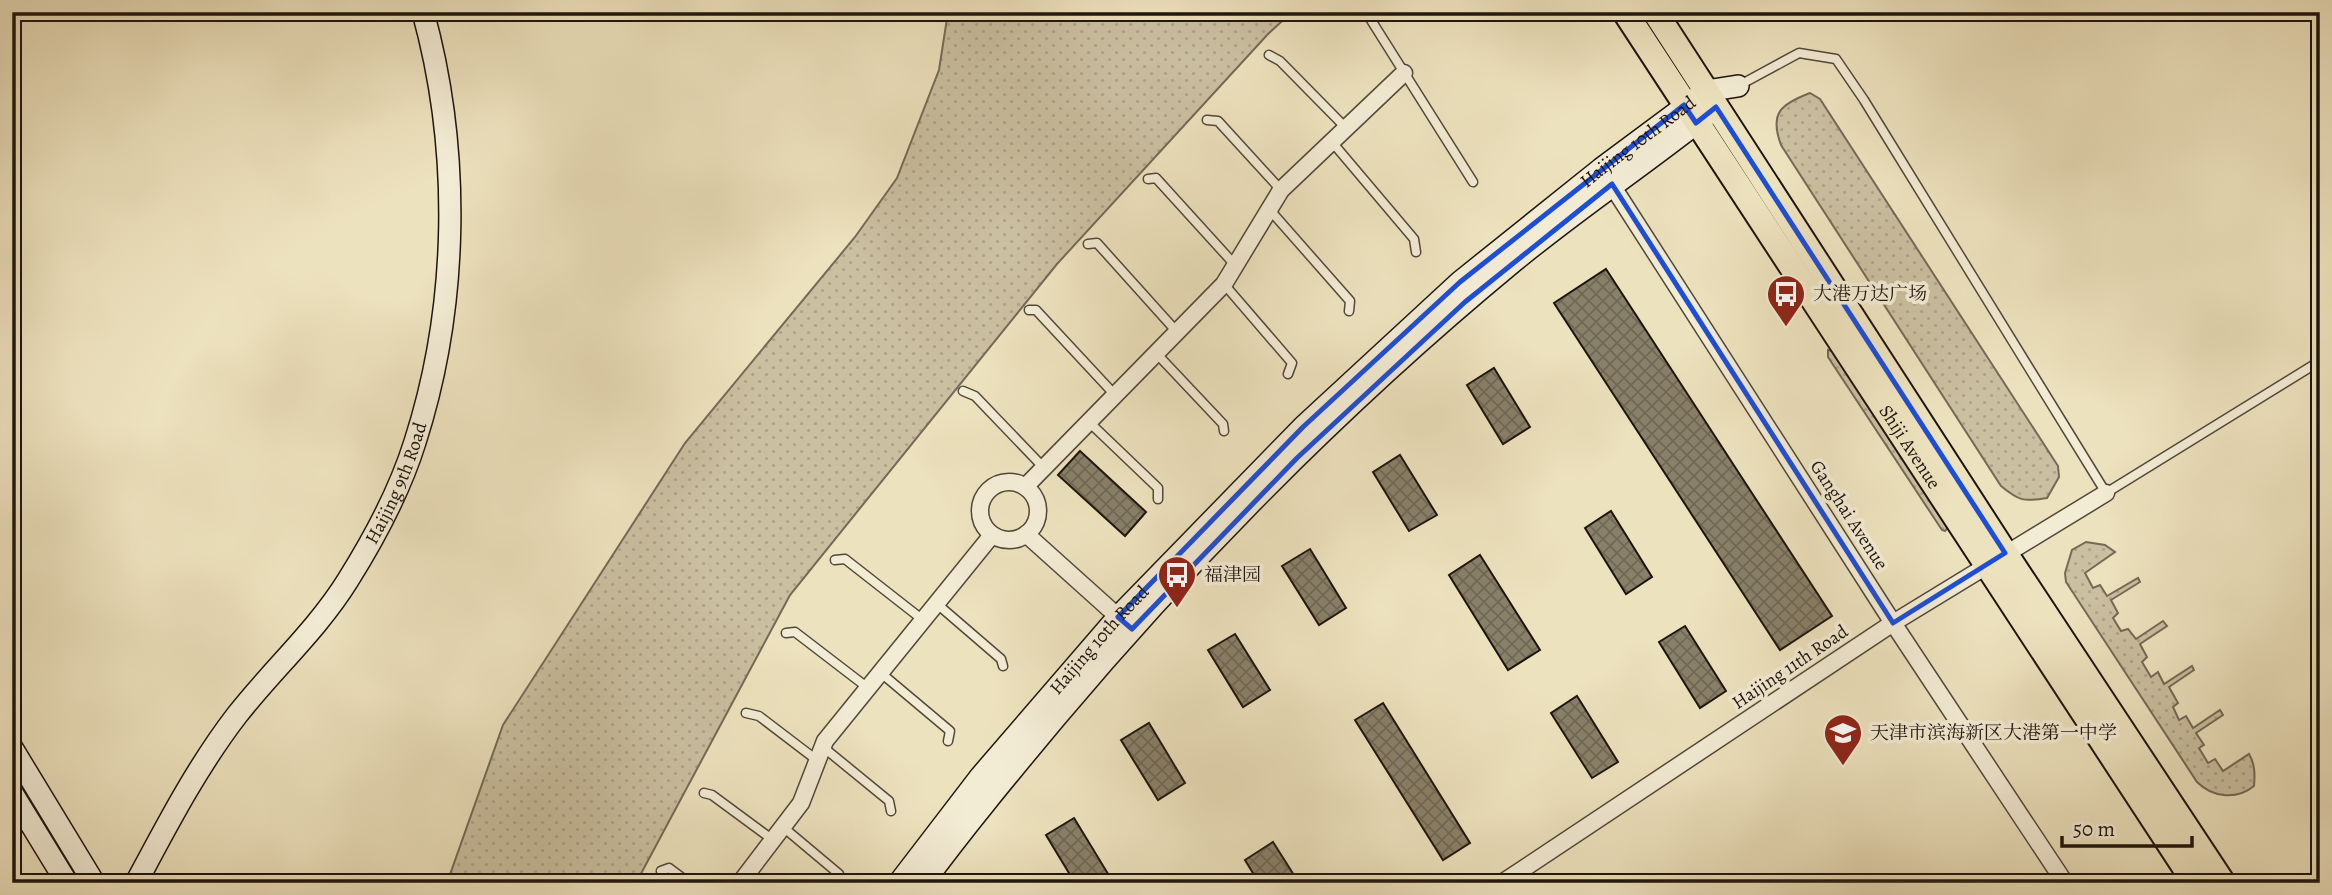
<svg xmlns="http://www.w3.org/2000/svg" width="2332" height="895" font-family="Alegreya,'Noto Serif SC',serif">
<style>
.grass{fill:url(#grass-dots);stroke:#746a56;stroke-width:2}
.building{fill:url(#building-cross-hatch);stroke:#1d150d;stroke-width:2}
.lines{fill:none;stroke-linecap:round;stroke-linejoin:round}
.lane-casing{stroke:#514839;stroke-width:11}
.street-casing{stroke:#514839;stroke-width:19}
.secondary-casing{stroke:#1d150d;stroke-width:24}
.primary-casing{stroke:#1d150d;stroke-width:28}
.lane{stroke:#f3ecd5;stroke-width:8}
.street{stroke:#f3ecd5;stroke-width:16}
.secondary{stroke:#f3ecd5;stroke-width:21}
.primary{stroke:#ede2be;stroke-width:24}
.marked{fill:none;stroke:#1d4ed8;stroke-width:5;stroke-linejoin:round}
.labels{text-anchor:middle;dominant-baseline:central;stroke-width:7;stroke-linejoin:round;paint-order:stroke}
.street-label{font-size:19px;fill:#1d150d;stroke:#f3ecd5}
.poi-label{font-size:19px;fill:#1d150d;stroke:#f3ecd5;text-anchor:start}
</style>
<defs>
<pattern id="grass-dots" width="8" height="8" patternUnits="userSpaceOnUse" patternTransform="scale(1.75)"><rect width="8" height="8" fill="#cabfa0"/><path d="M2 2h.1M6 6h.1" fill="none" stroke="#ada389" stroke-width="1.8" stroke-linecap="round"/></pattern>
<pattern id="building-cross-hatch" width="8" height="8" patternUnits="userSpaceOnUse" patternTransform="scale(1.75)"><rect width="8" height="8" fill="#898069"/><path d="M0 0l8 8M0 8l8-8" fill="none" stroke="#6f6855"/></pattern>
</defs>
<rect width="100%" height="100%" fill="#ede2be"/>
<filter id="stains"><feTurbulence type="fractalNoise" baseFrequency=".00286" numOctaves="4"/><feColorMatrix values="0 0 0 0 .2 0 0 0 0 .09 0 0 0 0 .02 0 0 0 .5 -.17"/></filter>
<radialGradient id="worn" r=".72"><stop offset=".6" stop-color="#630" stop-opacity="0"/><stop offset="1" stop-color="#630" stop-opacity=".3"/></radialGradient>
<g class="grass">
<path d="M948,12H1292L1268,34L1057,264L790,595L636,883H447L503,725L685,443L855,237L897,178L939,70Z"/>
<path d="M1810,93L1820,99L2058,466L2059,477L2047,498C2024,502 2019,501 2001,486L1781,145C1769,113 1781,104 1810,93Z"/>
<path d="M1828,350L1835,352L1949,526L1945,531L1942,530L1828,357Z"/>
<path d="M2086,542L2105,545L2115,552L2085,573L2093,588L2100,585L2107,596L2138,578L2140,582L2111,600L2118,613L2113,618L2121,631L2128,629L2136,639L2163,621L2167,626L2140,644L2147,657L2142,662L2151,677L2158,672L2164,684L2192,666L2194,670L2169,687L2178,703L2173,707L2179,720L2186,716L2193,728L2220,710L2223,715L2196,733L2204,745L2199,748L2208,763L2215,759L2223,771L2249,754C2255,764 2255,774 2254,786C2237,800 2213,798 2197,782L2066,582L2065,573L2072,550Z"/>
</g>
<g class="building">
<path d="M1606,269L1832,616L1780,650L1554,303Z"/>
<path d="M1494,368L1530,427L1503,444L1467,385Z"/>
<path d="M1080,451L1146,512L1125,536L1058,475Z"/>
<path d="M1400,455L1437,515L1409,531L1373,472Z"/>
<path d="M1611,511L1652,577L1626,594L1585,528Z"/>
<path d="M1310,549L1346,608L1319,625L1282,566Z"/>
<path d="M1480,555L1540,650L1508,670L1449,575Z"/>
<path d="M1685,626L1726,691L1700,708L1659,642Z"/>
<path d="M1235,634L1270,690L1243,707L1208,650Z"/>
<path d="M1577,696L1618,762L1592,778L1551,713Z"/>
<path d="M1383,703L1470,843L1443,860L1355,720Z"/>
<path d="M1149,723L1185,783L1158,800L1121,740Z"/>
<path d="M1074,818L1113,882L1111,883H1075L1046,835Z"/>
<path d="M1273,842L1299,883H1259L1245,860Z"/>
</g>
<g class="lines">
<defs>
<g id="lane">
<path d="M1366,12L1473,182"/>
<path d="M1269,55L1280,61L1346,128"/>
<path d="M1738,86L1799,53L1836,59L1864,100L2106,493L2320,361"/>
<path d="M1207,120L1218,121L1281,190"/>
<path d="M1332,142L1414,239L1416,252"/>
<path d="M1148,179L1156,178L1235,265"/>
<path d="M1269,209L1350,301L1349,311"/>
<path d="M1088,244L1097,243L1177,332"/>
<path d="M1224,284L1292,363L1288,374"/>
<path d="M1029,310H1036L1115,395"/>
<path d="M1156,353L1223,424L1224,431"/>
<path d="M963,391L975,396L1044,468"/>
<path d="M1089,422L1158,488V499"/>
<path d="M835,560L845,559L923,620"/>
<path d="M936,603L1001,659L1003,666"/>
<path d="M786,633L795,632L868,688"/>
<path d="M881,673L950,731L948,741"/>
<path d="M746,713L759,716L818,761"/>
<path d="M823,747L889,801L891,811"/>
<path d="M704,793L712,795L773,840"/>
<path d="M783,827L839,874L841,883"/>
<path d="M661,871L669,868L689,883"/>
</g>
<g id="street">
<path d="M1606,176L1893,623L2065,883"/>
<circle cx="1009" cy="511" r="29"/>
<path d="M1025,487L1224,284L1281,190L1404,73"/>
<path d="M1026,534L1125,623"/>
<path d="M740,883L801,803L825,741L992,535"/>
<path d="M1502,883L1893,623L2106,493"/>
</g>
<g id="secondary">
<path d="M12,748L94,883"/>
<path d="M12,793L67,883"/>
<path id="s1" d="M136,883C167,825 197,767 237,715C273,669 317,630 348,580C375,537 400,490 415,442C459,305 461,150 423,12"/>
<path id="s2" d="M899,883L981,776L1118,617L1303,427L1460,282L1601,169L1706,91L1738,86"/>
<path d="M923,883C965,826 1010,772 1055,718C1194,553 1348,398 1514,261C1577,209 1645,164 1709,113"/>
</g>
<g id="primary">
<path id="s3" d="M1625,12L2195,883"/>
<path d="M1655,12L2005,553L2223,883"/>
</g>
</defs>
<use href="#lane" class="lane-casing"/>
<use href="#street" class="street-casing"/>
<use href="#secondary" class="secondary-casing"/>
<use href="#primary" class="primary-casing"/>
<use href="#lane" class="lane"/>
<use href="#street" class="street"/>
<use href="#secondary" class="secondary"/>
<use href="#primary" class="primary"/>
</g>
<path class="marked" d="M1684,105L1696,123L1716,107L2005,553L1893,623L1612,184L1465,302L1297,458L1132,629L1118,617L1303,427L1460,282Z"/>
<defs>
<symbol id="bus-pin" viewBox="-11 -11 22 30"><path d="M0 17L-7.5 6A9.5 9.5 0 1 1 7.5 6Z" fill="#8f2418" stroke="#f3ecd5"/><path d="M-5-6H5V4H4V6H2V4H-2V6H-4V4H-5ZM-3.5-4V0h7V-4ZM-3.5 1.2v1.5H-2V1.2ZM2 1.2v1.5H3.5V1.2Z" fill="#fff"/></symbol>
<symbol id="school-pin" viewBox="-11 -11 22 30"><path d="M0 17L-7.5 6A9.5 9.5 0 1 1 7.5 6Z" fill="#8f2418" stroke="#f3ecd5"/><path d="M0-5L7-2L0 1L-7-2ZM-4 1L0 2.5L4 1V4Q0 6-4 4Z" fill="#fff"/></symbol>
</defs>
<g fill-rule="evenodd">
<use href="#bus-pin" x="1764" y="272" width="44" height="60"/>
<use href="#bus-pin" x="1155" y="553" width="44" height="60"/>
<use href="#school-pin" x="1821" y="711" width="44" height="60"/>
</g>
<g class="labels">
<g class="street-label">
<text stroke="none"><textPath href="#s2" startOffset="1050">Haijing 10th Road</textPath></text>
<text stroke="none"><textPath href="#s3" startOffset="520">Shiji Avenue</textPath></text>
<text stroke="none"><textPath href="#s1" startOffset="480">Haijing 9th Road</textPath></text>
<text transform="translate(1849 515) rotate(57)">Ganghai Avenue</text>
<text stroke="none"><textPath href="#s2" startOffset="315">Haijing 10th Road</textPath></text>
<text transform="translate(1790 667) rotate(-34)">Haijing 11th Road</text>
</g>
<g class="poi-label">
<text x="1813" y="294">大港万达广场</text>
<text x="1204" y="575">福津园</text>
<text x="1870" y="733">天津市滨海新区大港第一中学</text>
</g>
</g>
<rect width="2332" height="895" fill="none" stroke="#ede2be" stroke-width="42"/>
<rect x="14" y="14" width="2304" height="867" fill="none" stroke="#1d150d" stroke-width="3.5"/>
<rect x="21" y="21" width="2290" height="853" fill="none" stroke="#1d150d" stroke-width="2"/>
<path d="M2062 836v10h130v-10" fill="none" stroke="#1d150d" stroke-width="3.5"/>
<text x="2073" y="836" font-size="21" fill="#1d150d" stroke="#f3ecd5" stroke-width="5" paint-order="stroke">50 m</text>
<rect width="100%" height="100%" filter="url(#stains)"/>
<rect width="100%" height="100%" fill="url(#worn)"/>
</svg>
